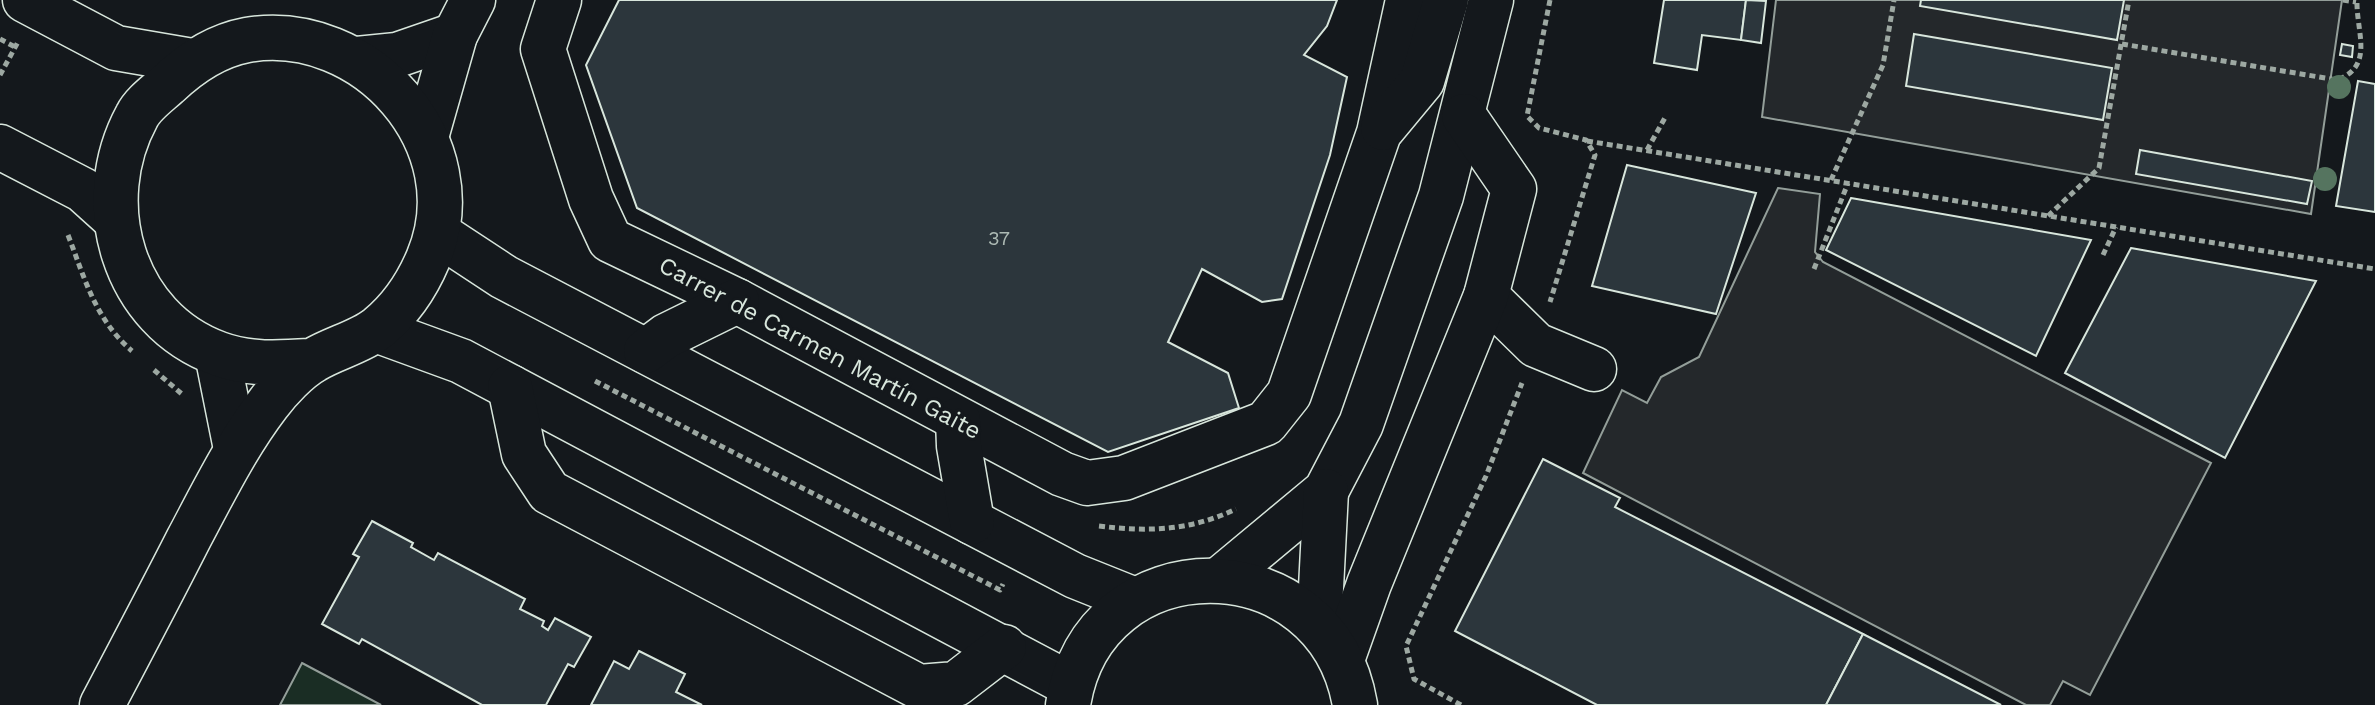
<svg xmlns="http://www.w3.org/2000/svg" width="2375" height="705" font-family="'Work Sans',sans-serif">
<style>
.green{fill:#1a2d24;stroke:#939e99;stroke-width:2}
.parking{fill:#24282b;stroke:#939e99;stroke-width:2}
.building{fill:#2c363c;stroke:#d8e6dc;stroke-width:2}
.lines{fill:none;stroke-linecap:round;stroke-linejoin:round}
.minor-casing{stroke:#d8e6dc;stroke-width:47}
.path{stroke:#9da8a2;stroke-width:5;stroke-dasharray:6 4;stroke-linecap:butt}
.minor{stroke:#14181c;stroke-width:44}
.tree{fill:#55745f}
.labels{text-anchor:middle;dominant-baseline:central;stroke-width:6;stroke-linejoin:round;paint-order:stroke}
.number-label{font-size:20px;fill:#adbab4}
.street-label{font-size:24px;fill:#d8e6dc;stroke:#14181c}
</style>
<rect width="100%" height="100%" fill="#14181c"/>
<path class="green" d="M302,663L381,705H280Z"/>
<g class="parking">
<path d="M1776,0H2342L2311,214L1762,117Z"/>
<path d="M1778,188L1820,194L1815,252L1823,262L2211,463L2090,695L2063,681L2050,705H2026L1583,473L1622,390L1647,403L1661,377L1699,357Z"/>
</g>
<g class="building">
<path d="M619,0H1337L1327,26L1304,55L1347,77L1330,155L1282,299L1262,302L1202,269L1168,342L1228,373L1239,408L1108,452L637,208L586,65Z"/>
<path d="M1664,0H1746L1741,40L1702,35L1697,70L1654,63Z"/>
<path d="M1746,0L1766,1L1761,43L1741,40Z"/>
<path d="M1921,0H2124L2117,40L1920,6Z"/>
<path d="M1914,34L2112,68L2103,120L1906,86Z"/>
<path d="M2342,44L2353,46L2352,57L2340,55Z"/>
<path d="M2358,81L2375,84V212L2336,206Z"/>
<path d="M2140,150L2312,181L2307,204L2136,174Z"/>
<path d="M1627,165L1756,193L1716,314L1592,286Z"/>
<path d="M1851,198L2091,240L2036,356L1826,250Z"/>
<path d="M2131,248L2316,281L2225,458L2065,373Z"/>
<path d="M1543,459L1620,498L1615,507L1863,634L1826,705H1597L1455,631Z"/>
<path d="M372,521L413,543L411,547L434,560L438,553L525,599L520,609L544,621L542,626L548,630L555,618L591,637L574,667L568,664L546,705H482L362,639L359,644L322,624L359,557L353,554Z"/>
<path d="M1863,634L2001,705H1826Z"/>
<path d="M639,651L685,674L676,692L702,705H591L614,661L629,669Z"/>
</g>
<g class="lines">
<defs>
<g id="minor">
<path d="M25,0L116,48L192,61"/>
<path d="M559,0L543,49L591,199L610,240L737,301L1062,474L1087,483L1124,478L1266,423L1289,394L1379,133L1408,0"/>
<path d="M357,59L397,55L455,35"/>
<path d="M1383,128L1422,81L1446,0"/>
<path d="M426,137L455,35L473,0"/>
<path d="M0,147L83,190L114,218"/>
<path d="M437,233L504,277L1075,576L1135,600"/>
<path d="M1486,296L1536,345L1594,369"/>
<path d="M376,330L461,361L1071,685"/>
<path d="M646,351L666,336L737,301"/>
<path d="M217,354L236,449"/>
<path d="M510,387L524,454L549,492L919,687L956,684L1004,647"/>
<path d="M958,420L959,446L972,522"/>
<path d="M1219,580L1326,491L1361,424L1441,196L1491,0"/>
<path d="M1319,627L1326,491"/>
<path d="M1342,660L1369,584L1486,296L1514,189L1464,116"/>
<path d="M102,705C131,650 160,595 188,540C213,493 236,446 268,404C279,389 298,369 314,360C334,348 360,342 378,328C400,310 417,285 428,259C477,144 365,20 247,40C215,46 189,64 167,85C157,94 143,104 137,116C90,202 122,319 219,354C249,365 279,363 311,361"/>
<path d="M1068,705C1093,539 1327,540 1355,705"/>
</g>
</defs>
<use href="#minor" class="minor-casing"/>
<g class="path">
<path d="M1550,0L1527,116L1539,128L1586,140L1595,155L1550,302"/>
<path d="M2343,0L2356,2"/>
<path d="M0,39L15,47"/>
<path d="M2122,44L2337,80C2375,66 2356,32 2357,0"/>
<path d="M0,75L18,42"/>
<path d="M1587,141L2375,269"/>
<path d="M1647,150L1666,116"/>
<path d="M1831,180L1883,65L1894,0"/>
<path d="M2048,216L2099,168L2129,0"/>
<path d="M68,235C85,279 95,319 132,351"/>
<path d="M2103,255L2116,227"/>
<path d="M1814,269L1848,183"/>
<path d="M154,370L183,395"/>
<path d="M595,381L1000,590L1003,584"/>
<path d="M1099,526C1148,532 1190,531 1236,509"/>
<path d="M1461,705L1414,679L1406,646L1486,476L1522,383"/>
</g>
<use href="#minor" class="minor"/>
</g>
<g class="tree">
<circle cx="2339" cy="87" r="12"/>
<circle cx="2325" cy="179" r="12"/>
</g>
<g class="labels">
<g class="number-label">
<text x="999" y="238">37</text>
</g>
<g class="street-label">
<text transform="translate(820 348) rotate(28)">Carrer de Carmen Martín Gaite</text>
</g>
</g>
</svg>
